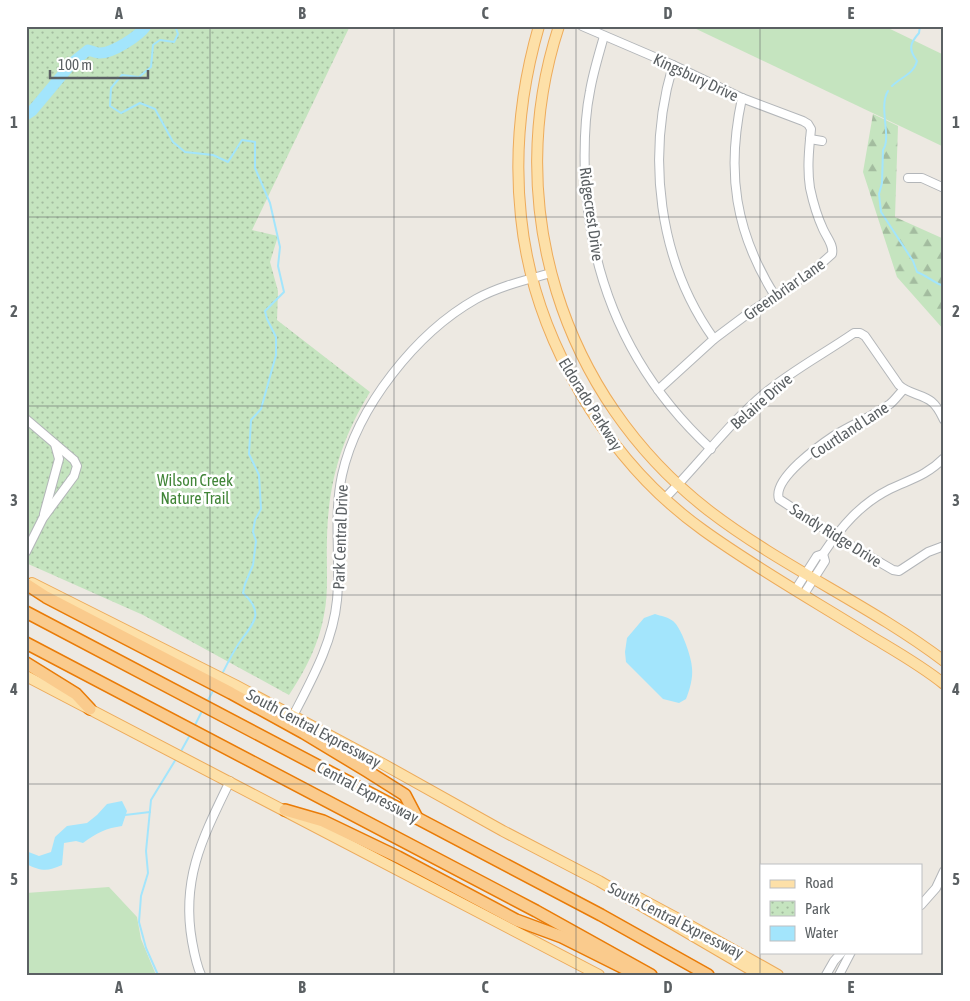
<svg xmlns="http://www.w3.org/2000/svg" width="970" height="1001" font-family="'Asap Condensed',sans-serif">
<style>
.grass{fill:#c5e4bf}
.forest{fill:url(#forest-firs)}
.park{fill:url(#park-dots)}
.water{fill:#a3e5fc}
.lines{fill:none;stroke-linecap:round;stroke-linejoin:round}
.stream{stroke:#a3e5fc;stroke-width:2}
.river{stroke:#a3e5fc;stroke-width:11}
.minor-casing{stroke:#b3b6b9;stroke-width:10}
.major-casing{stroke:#edab5b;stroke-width:12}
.highway-casing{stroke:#e97b07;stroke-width:14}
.minor{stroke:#fff;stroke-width:8}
.major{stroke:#fde0a8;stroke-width:10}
.highway{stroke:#facb8d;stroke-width:11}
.grid{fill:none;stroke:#5b6063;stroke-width:1;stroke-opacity:0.55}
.labels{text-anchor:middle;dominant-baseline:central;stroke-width:5;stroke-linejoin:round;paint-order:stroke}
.street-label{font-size:16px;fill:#5b6063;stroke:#fff}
.park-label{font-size:16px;fill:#418538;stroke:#fff}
.neatline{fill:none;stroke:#5b6063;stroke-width:2}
.grid-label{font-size:16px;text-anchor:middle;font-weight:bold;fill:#5b6063}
</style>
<defs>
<pattern id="forest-firs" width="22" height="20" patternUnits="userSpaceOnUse" patternTransform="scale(1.25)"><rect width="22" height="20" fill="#c5e4bf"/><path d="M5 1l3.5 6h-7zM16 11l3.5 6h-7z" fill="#a3bc9f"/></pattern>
<pattern id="park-dots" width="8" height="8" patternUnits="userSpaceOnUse" patternTransform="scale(1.25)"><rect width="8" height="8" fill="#c5e4bf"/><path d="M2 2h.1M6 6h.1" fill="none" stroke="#a3bc9f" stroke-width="1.8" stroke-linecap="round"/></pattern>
</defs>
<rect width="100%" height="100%" fill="#ede9e2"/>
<g class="grass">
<path d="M690,26H884L944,55V147Z"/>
<path d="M109,887L137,917L141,939L156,975H26V893Z"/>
</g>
<path class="forest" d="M873,114L898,126L895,217L944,239V330L897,277L863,172Z"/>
<path class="park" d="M26,26H350L252,230L278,236L270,262L278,291L277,320L370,392C341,439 328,484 327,539C326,565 329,591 324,615C319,644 305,671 289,695L143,615L26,563Z"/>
<g class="water">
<path d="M655,614C661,616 668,617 673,621C681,627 692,658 692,668C693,678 690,689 686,699L679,703L663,699L626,662L625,652L627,638L644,618Z"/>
<path d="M122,801L127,811L122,826C107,828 96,833 83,843L76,841L64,843L62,865C47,872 41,871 26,864V851L39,856L51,852L55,837L67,826L87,823L97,815L107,804Z"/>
</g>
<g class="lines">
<g class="stream">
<path d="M175,26L178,34L174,42L160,40L153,45L151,67L139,77L122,75L111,88L110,106L121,113L140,103L155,109L173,142L185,152L213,155L228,162L242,140L255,142V168L270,203L280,247L278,266L284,292L265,311L267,319L276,337V355L261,409L251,420L249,454L259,475L261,509L255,520L253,532L256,541L253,565L245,584L243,593C263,611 256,621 242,639C234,649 228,663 222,674"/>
<path d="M892,86C901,77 914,74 917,61C908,49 910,43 919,33L920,26"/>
<path d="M888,91C878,107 892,137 883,150L882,183L879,194L881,212L913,261L917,272C926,275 935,284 944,286"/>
<path d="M207,702L214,689"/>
<path d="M194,727L202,711"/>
<path d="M180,753L191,733"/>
<path d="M125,815L150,812"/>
<path d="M158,975L146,948L139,922L141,896L148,873L146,851L151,800L176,759"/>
</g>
<path class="river" d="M26,115L32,111L73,62L88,50C92,51 97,53 100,53C113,53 139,36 146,26"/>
<defs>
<g id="minor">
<path d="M582,26L673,65L742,98L803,121L808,124L811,129C809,149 807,169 810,188C813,202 817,216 823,229C827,238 834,245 832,254L814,270L746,315L714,339L658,390"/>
<path d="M604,36C599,54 593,73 590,91C584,120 584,149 585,178C591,285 632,376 711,449"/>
<path d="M673,65C646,156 658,261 714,339"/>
<path d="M742,98C726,172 735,232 775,296"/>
<path d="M810,139L822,141"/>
<path d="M908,178H922L944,188"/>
<path d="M903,390C899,394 895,400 890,404C873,416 853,424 835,435C820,445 772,479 779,499L835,536L893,570L899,571L928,552L944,546"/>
<path d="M26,419L74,460L77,466L74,476L43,518L26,552"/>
<path d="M665,498C699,464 728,424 765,393C793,370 825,353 854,333H860L865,336L899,385C908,394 923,394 932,402C938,407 941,414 944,420"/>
<path d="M44,514L59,459L55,444"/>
<path d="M823,554C841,527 860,504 890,489C911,479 926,476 944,458"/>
<path d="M796,589L817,556L823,554L825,561L804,594"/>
<path d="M293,716C312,679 333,642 337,600C341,559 333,517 342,475C357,407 416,333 476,299C500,286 526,280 551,273"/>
<path d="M921,905L936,888L944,871"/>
<path d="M201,975C196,964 194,952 192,941C181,878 203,837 230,781"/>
<path d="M826,975L834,961L842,952"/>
<path d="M839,975L851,952"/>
</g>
<g id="major">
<path d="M539,26C521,88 514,152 521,217C533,336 605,460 703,530C757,569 816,602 872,637C897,652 922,666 944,684"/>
<path d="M559,26C501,203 561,396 708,510C782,567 870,605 944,661"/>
<path d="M32,583L235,685L383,764L503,831L599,881L760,975"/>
<path d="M26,676L599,975"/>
<path d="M639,898L682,921L778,975"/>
</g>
<g id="highway">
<path d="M26,584L46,597L231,693L304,733L367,771L405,795L417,818"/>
<path d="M26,612L601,915L708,975"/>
<path d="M26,643L536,911L651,975"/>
<path d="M26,663L76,694L90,709"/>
<path d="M285,810L323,821L398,857L516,920L562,937L638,975"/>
</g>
</defs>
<use href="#minor" class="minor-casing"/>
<use href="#major" class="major-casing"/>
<use href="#highway" class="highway-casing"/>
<use href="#minor" class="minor"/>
<use href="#major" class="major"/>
<use href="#highway" class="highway"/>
</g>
<path class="grid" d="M210,26V975M394,26V975M576,26V975M760,26V975M26,217H944M26,406H944M26,595H944M26,784H944"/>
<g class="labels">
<g class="street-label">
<text transform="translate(696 77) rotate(25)">Kingsbury Drive</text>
<text transform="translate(592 214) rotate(82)">Ridgecrest Drive</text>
<text transform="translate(784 289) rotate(-35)">Greenbriar Lane</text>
<text transform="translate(761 401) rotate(-41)">Belaire Drive</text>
<text transform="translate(591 404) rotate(58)">Eldorado Parkway</text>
<text transform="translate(849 430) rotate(-33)">Courtland Lane</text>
<text transform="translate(836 535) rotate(32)">Sandy Ridge Drive</text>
<text transform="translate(340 537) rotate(-88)">Park Central Drive</text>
<text transform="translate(314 728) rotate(28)">South Central Expressway</text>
<text transform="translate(368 792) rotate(28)">Central Expressway</text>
<text transform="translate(676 920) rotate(27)">South Central Expressway</text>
</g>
<g class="park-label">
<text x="195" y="480">Wilson Creek<tspan x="195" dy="18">Nature Trail</tspan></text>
</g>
</g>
<rect width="970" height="1001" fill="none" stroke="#ffffff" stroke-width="55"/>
<rect x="760" y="864" width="162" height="90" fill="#ffffff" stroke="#bdbfc1"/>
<rect x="770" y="880" width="25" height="8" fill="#fde0a8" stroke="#bdbfc1"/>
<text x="805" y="888" font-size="15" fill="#5b6063">Road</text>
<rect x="770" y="901" width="25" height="15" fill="url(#park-dots)" stroke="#bdbfc1"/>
<text x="805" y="914" font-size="15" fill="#5b6063">Park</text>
<rect x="770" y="926" width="25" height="15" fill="#a3e5fc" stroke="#bdbfc1"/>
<text x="805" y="938" font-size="15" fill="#5b6063">Water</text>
<path d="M50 70v8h98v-8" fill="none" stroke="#5b6063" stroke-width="2.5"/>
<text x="58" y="70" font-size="15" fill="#5b6063" stroke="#ffffff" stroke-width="4" paint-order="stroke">100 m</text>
<rect x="28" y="28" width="914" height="946" class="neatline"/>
<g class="grid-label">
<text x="119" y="19">A</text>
<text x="302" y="19">B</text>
<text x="485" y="19">C</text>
<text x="668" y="19">D</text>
<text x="851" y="19">E</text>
<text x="14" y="128">1</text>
<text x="956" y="128">1</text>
<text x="14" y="317">2</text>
<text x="956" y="317">2</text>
<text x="14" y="506">3</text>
<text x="956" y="506">3</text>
<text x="14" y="695">4</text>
<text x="956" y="695">4</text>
<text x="14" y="885">5</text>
<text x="956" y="885">5</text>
<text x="119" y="993">A</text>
<text x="302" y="993">B</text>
<text x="485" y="993">C</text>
<text x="668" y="993">D</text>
<text x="851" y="993">E</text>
</g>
</svg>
